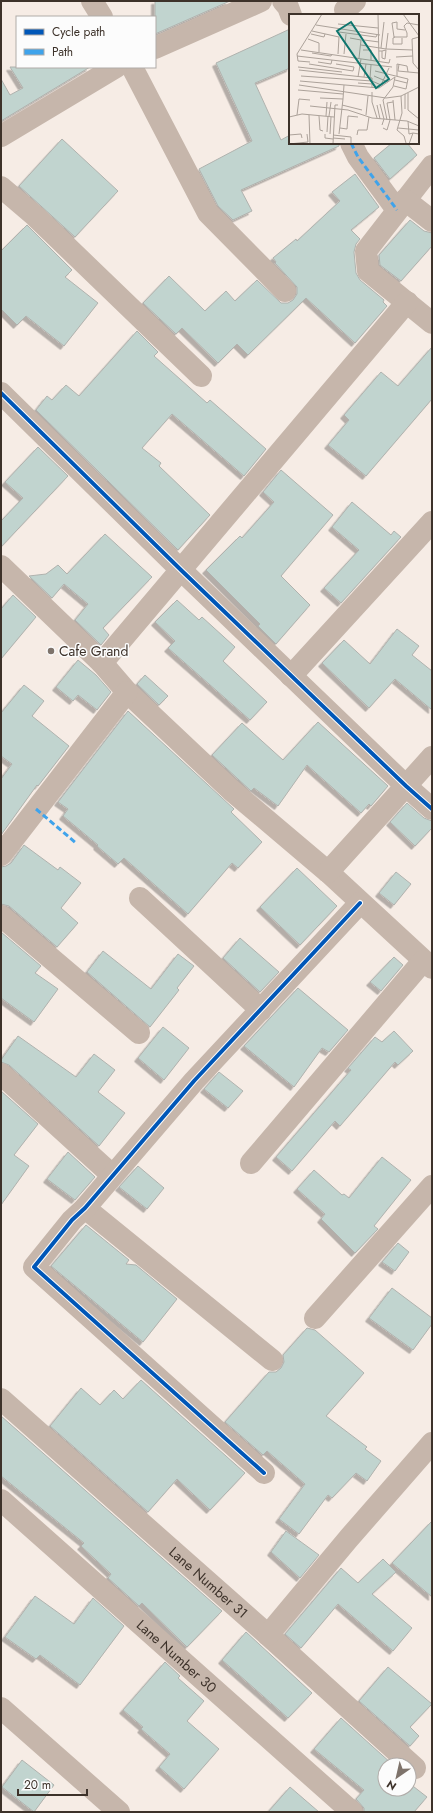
<svg xmlns="http://www.w3.org/2000/svg" width="433" height="1813" font-family="Jost,sans-serif">
<style>
.building{fill:#c1d4cf;stroke:#b0b2ae;filter:url(#shadow)}
.lines{fill:none;stroke-linecap:round;stroke-linejoin:round}
.street{stroke:#c6b6ab;stroke-width:22}
.quiet{stroke:#3fa3eb;stroke-width:3;stroke-dasharray:6 3;stroke-linecap:butt}
.cycleway-casing{stroke:#fcfcfc;stroke-width:6}
.cycleway{stroke:#0057b8;stroke-width:4}
.poi-dot{fill:#7e736b;stroke:#fcfcfc;stroke-width:1.5}
.labels{text-anchor:middle;dominant-baseline:central;stroke-width:3;stroke-linejoin:round;paint-order:stroke}
.poi-label{font-size:14px;fill:#3d322a;stroke:#fcfcfc;text-anchor:start}
.street-label{font-size:14px;fill:#3d322a;stroke:#fcfcfc}
.inset-road{fill:none;stroke:#aca29a;stroke-width:1}
.view{fill:#0f766e;fill-opacity:0.15;stroke:#0f766e;stroke-width:2}
.inset-edge{fill:none;stroke:#3d322a;stroke-width:2}
</style>
<defs>
<filter id="shadow"><feDropShadow dx="-3.5" dy="3.5" stdDeviation="0" flood-color="#0004"/></filter>
</defs>
<rect width="100%" height="100%" fill="#f6ece5"/>
<g class="building">
<path d="M155,1H230L155,34Z"/>
<path d="M290,29V68L255,83L281,140L290,135V143H339V146L241,190L252,211L233,220L218,206L199,169L252,141L216,63Z"/>
<path d="M10,67H90L1,121V79L10,95L23,88Z"/>
<path d="M62,139L118,191L75,237L19,186Z"/>
<path d="M392,143H407L417,155L390,179L374,158Z"/>
<path d="M355,174L379,207L351,230L360,239L356,244L354,252L356,273L360,280L384,300L383,302L387,306L355,343L306,298L248,355L237,344L218,363L182,328L176,334L143,303L169,276L205,311L226,291L235,301L257,280L281,303H288L293,300L297,294V287L275,263L276,262L273,258L296,239L297,241L340,201L332,192Z"/>
<path d="M410,220L424,231L432,233V246L401,281L380,265L379,255Z"/>
<path d="M27,225L72,270L65,277L98,303L64,346L26,316L17,325L1,309V251Z"/>
<path d="M137,331L158,352L154,356L207,403L210,400L266,449L244,476L172,414L142,448L161,463L159,466L210,515L178,550L36,410L47,396L52,400L66,385L79,396Z"/>
<path d="M432,347V399L366,476L328,445L349,420L344,415L381,372L398,386Z"/>
<path d="M38,447L68,476L1,547V521L23,498L5,482Z"/>
<path d="M281,470L333,515L281,576L310,605L276,644L258,626L260,624L206,570L240,536L242,538L274,502L263,492Z"/>
<path d="M352,502L391,535L394,531L401,537L341,603L324,588L359,550L332,527Z"/>
<path d="M105,534L152,577L103,628L109,635L101,645L75,620L88,604L64,584L52,598L29,576L46,574L58,565L67,574Z"/>
<path d="M13,595L36,617L1,659V609Z"/>
<path d="M177,600L199,620L202,617L235,647L223,661L267,702L250,720L168,648L175,641L155,622Z"/>
<path d="M397,629L419,646L412,655L432,671V710L395,679L369,708L322,663L344,640L370,664Z"/>
<path d="M78,660L96,675L111,692L97,710L78,695L73,701L56,687Z"/>
<path d="M145,675L168,696L159,705L137,684Z"/>
<path d="M24,685L44,701L32,716L69,746L38,786L37,785L1,835V779L12,764L1,756V713Z"/>
<path d="M128,711L234,809L231,812L262,842L238,868L232,863L188,914L124,858L118,864L97,846L98,845L63,816L68,809L58,802Z"/>
<path d="M318,722L388,786L371,806L369,804L361,813L307,765L278,806L254,788L251,791L212,755L242,723L283,760Z"/>
<path d="M407,803L424,818L432,821V828L415,846L390,822Z"/>
<path d="M24,845L58,870L60,867L81,883L61,908L78,923L57,947L9,906L1,904V867L6,866L11,863Z"/>
<path d="M297,868L337,906L300,945L260,907Z"/>
<path d="M396,872L411,884L394,905L379,893Z"/>
<path d="M1,932L41,966L35,973L58,989L34,1022L1,998Z"/>
<path d="M240,938L279,972L260,992L223,958Z"/>
<path d="M103,951L151,989L178,954L194,966L177,988L179,990L150,1027L87,972Z"/>
<path d="M394,957L403,965L381,991L370,982Z"/>
<path d="M298,988L348,1030L329,1052L322,1048L294,1087L244,1046Z"/>
<path d="M163,1027L189,1048L164,1080L138,1058Z"/>
<path d="M394,1031L413,1051L398,1065L395,1062L340,1126L335,1121L292,1171L276,1157L351,1070L348,1068L375,1037L382,1042Z"/>
<path d="M18,1036L76,1077L94,1054L115,1070L98,1092L125,1113L99,1146L9,1065L1,1062V1060Z"/>
<path d="M219,1072L243,1091L228,1108L204,1089Z"/>
<path d="M1,1091L38,1124L14,1155L29,1166L1,1205Z"/>
<path d="M68,1152L95,1177L75,1200L47,1179Z"/>
<path d="M382,1157L411,1180L374,1226L378,1229L355,1253L321,1219L325,1214L297,1189L314,1170L342,1195L344,1194L349,1198Z"/>
<path d="M138,1166L164,1188L147,1209L119,1187Z"/>
<path d="M86,1225L129,1260L126,1264L136,1265L177,1299L143,1342L51,1266Z"/>
<path d="M398,1243L409,1252L395,1271L382,1262Z"/>
<path d="M392,1288L432,1318V1324L413,1350L369,1318Z"/>
<path d="M307,1328L315,1330L364,1373L326,1416L367,1447L365,1449L381,1461L367,1481L356,1473L332,1498L328,1495L299,1534L279,1519L305,1484L267,1451L263,1455L225,1422L269,1372H276L281,1368L284,1362L283,1355Z"/>
<path d="M141,1380L245,1473L210,1510L177,1479L148,1512L50,1426L81,1388L100,1405L114,1390L123,1399Z"/>
<path d="M1,1416L222,1611L187,1647L142,1603L139,1606L108,1578L111,1574L81,1546L84,1543L1,1476Z"/>
<path d="M432,1521V1597L392,1563Z"/>
<path d="M286,1531L319,1555L300,1578L271,1552Z"/>
<path d="M383,1559L396,1572L372,1594L412,1628L393,1651L338,1604L301,1648L285,1634L341,1568L358,1583Z"/>
<path d="M35,1596L74,1624L93,1598L124,1626L80,1685L40,1655L36,1659L5,1637Z"/>
<path d="M246,1632L312,1693L288,1718L222,1660Z"/>
<path d="M165,1662L180,1676L178,1678L204,1701L187,1721L219,1749L184,1789L159,1767L170,1754L141,1729L143,1727L123,1710Z"/>
<path d="M388,1667L432,1704L410,1727L419,1736L410,1746L359,1701Z"/>
<path d="M341,1718L392,1764L385,1765V1789H409V1783L427,1797L414,1812H364V1808L356,1799L364,1790L314,1749Z"/>
<path d="M22,1760L54,1785L34,1812L2,1787Z"/>
<path d="M290,1787L319,1812H268Z"/>
</g>
<g class="lines">
<g class="street">
<path d="M92,1L102,17"/>
<path d="M283,1L288,7L291,15"/>
<path d="M345,10L355,1"/>
<path d="M155,48L261,1"/>
<path d="M132,67L208,213L285,291"/>
<path d="M1,136L116,67"/>
<path d="M351,143L358,157L397,210"/>
<path d="M432,166L366,251L368,271L432,323"/>
<path d="M1,187L35,216L201,376"/>
<path d="M405,200L432,221"/>
<path d="M1,393L181,570L406,786L432,809"/>
<path d="M1,566L102,663L127,692L231,790L328,872L432,968"/>
<path d="M102,663L407,302"/>
<path d="M291,676L432,522"/>
<path d="M1,855L127,692"/>
<path d="M328,872L432,757"/>
<path d="M140,898L261,1010"/>
<path d="M1,916L139,1033"/>
<path d="M1,1074L112,1175"/>
<path d="M251,1163L423,961"/>
<path d="M85,1208L272,1360"/>
<path d="M315,1318L432,1186"/>
<path id="s1" d="M1,1399L268,1635L415,1768"/>
<path d="M264,1473L34,1267L72,1220L85,1208L194,1081L360,903"/>
<path id="s2" d="M1,1500L352,1812"/>
<path d="M268,1635L349,1538L432,1443"/>
<path d="M1,1708L119,1812"/>
</g>
<g class="quiet">
<path d="M351,143L358,157L397,210"/>
<path d="M36,809L76,843"/>
</g>
<defs>
<g id="cycleway">
<path d="M1,393L181,570L406,786L432,809"/>
<path d="M264,1473L34,1267L72,1220L85,1208L194,1081L360,903"/>
</g>
</defs>
<use href="#cycleway" class="cycleway-casing"/>
<use href="#cycleway" class="cycleway"/>
</g>
<circle class="poi-dot" cx="51" cy="651" r="4"/>
<g class="labels">
<g class="poi-label">
<text x="59" y="651">Cafe Grand</text>
</g>
<g class="street-label">
<text stroke="none"><textPath href="#s1" startOffset="277">Lane Number 31</textPath></text>
<text stroke="none"><textPath href="#s2" startOffset="235">Lane Number 30</textPath></text>
</g>
</g>
<g transform="translate(289 14)">
<rect width="130" height="130" fill="#f6ece5"/>
<path class="inset-road" d="M89,0L90,47M114,0L130,22M49,10L89,14M27,11L91,21M116,16L108,15V8L103,9L105,23H118V19L115,12L118,9L130,11M23,17L50,23L49,40M50,18L87,23L88,21M22,20L35,23L36,20M106,23L104,24V30H113V24M130,23L123,25L124,49L130,56M61,24L72,26L70,44M19,25L30,29V38M75,26L90,28M72,31L97,35L99,19M92,34L95,8M97,35L124,36M12,36L100,49L101,45M74,36H82V46M90,37H93V44L96,45L97,36L93,37M23,39L42,42L43,40M55,40L57,20M8,42L103,53M107,43L124,42M21,48L9,47L8,40L33,0M29,48L42,50L43,46M20,50L64,57L65,53L47,50M110,50L109,57L130,59M9,53L53,58M10,56L83,64V73M86,57L119,65L117,75L105,72M12,62L83,67M85,62L99,68M108,62V50L118,52L119,58M69,63L72,45M75,63L77,50M81,64L82,51M106,66L118,69M11,67L90,74L106,63L104,73L94,86L98,106M83,67L92,71L100,54M69,69L83,70M10,71L97,84L112,82L130,73M9,76L54,80M83,78V88L88,104M119,79V96L130,105M116,80V95M112,82L113,99L108,116L115,122L117,129M31,84L54,85L55,71M104,86L106,106M91,90L95,105L93,111M53,91L73,96M88,91L91,105M21,92L59,96L83,104L118,107L130,112M8,101L10,85L21,86M20,101L21,130M77,101L79,82M30,102L31,116L34,117M37,102L38,88M40,102L42,88M0,103L13,100L45,103M119,107L120,120L124,119M51,114L58,115L59,102L69,103M94,114L98,116L101,106L98,89L104,88M109,114L130,116M38,118L39,102M36,120V124L44,125M41,120L42,103M50,120L54,85M0,121L12,120L13,124M44,121L62,123V130M68,121L69,116H78L80,103M44,124L56,125M0,130L19,128L18,120M44,130L46,91H49M120,130L124,119L130,120"/>
<path class="view" d="M62,8L100,65L87,74L48,17Z"/>
<rect width="130" height="130" class="inset-edge"/>
</g>
<rect width="433" height="1813" fill="none" stroke="#3d322a" stroke-width="4"/>
<rect x="16" y="16" width="140" height="52" fill="#fcfcfc" stroke="#b0aba8"/>
<rect x="24" y="29" width="20" height="6" fill="#0057b8" stroke="#b0aba8"/>
<text x="52" y="36" font-size="12" fill="#3d322a">Cycle path</text>
<rect x="24" y="49" width="20" height="6" fill="#3fa3eb" stroke="#b0aba8"/>
<text x="52" y="56" font-size="12" fill="#3d322a">Path</text>
<g transform="translate(397 1777) rotate(214)"><circle r="19" fill="#fcfcfc" stroke="#b0aba8"/>
<path d="M0-3L7 15L0 10L-7 15Z" fill="#7e736b"/>
<text y="-6" font-size="11" font-weight="bold" text-anchor="middle" fill="#3d322a">N</text>
</g>
<path d="M18 1789v6h69v-6" fill="none" stroke="#3d322a" stroke-width="2"/>
<text x="24" y="1789" font-size="12" fill="#3d322a" stroke="#fcfcfc" stroke-width="3" paint-order="stroke">20 m</text>
</svg>
